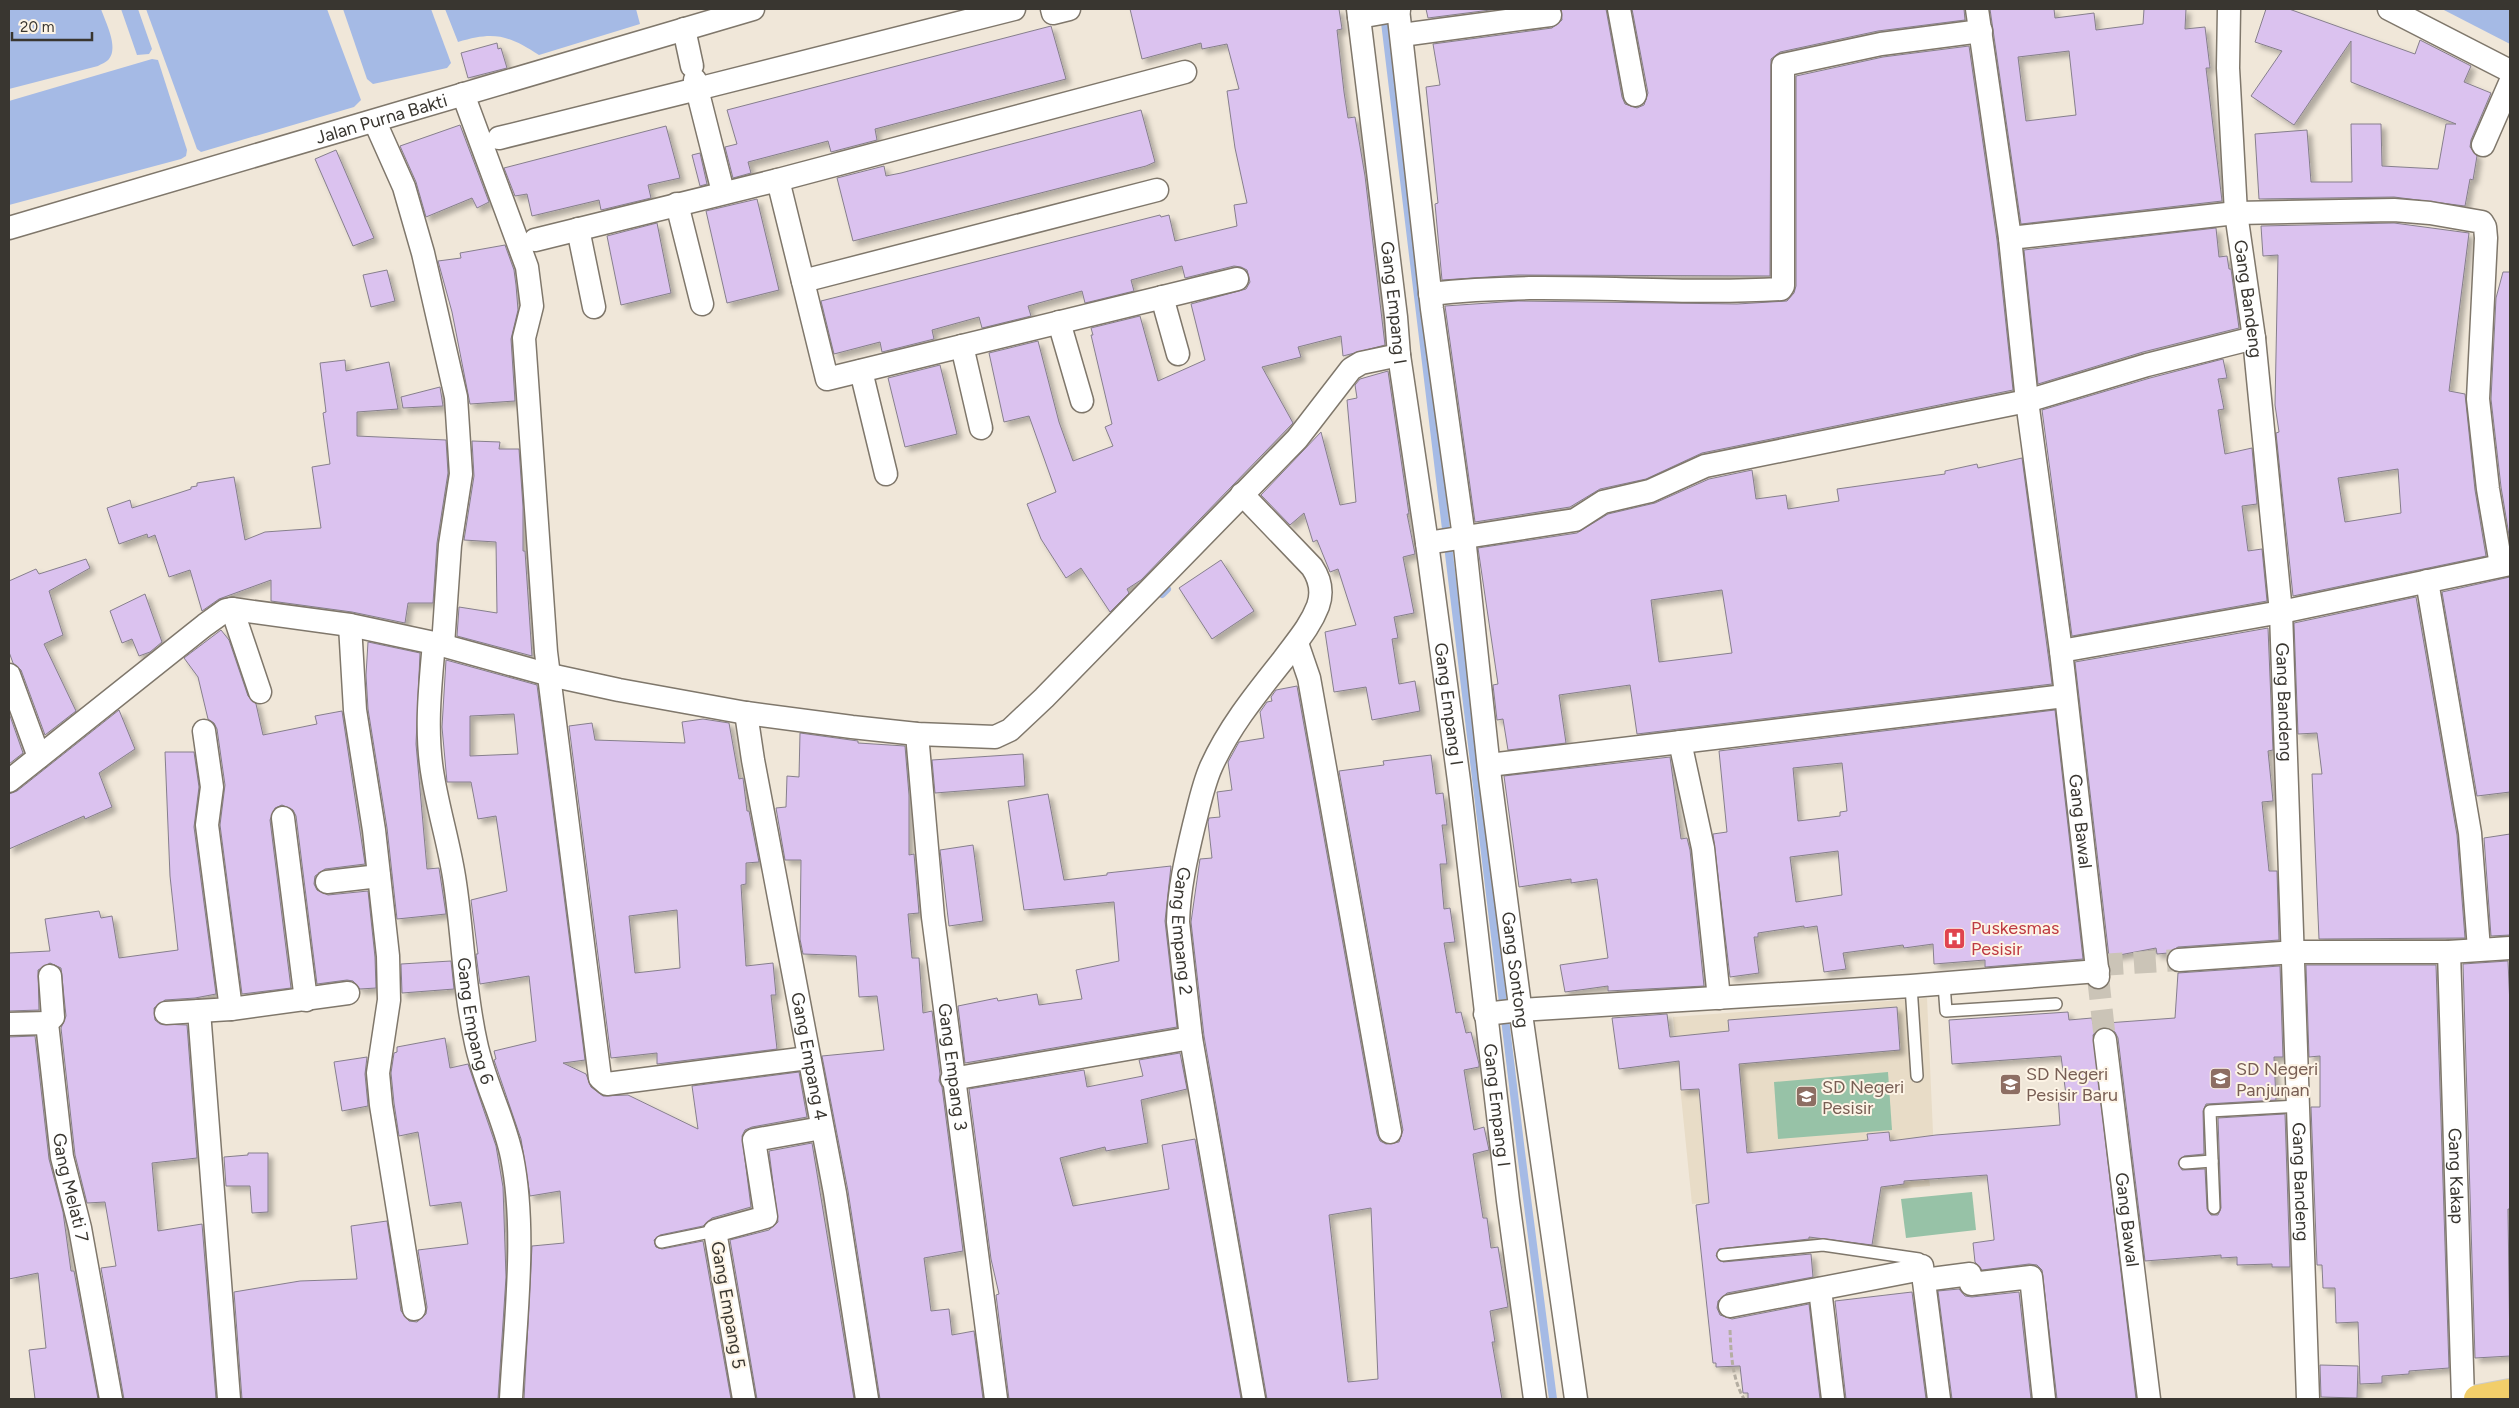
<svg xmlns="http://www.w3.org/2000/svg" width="2519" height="1408" font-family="Figtree,sans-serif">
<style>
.built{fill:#e8dcc7}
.green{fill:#97c2a7}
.water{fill:#a5bae5}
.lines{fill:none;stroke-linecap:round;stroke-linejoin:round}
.stream{stroke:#a5bae5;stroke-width:8}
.building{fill:#dbc2ef;stroke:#867f8c;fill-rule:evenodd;filter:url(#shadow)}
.minor-tunnel{stroke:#cbc4b7;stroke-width:22;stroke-dasharray:22 11;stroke-linecap:butt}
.service-casing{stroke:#7f776b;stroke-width:14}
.minor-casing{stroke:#7f776b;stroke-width:25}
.trunk-casing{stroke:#cccbc9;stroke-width:30}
.path{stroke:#b4ada1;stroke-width:3;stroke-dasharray:5 2.5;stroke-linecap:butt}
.service{stroke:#fff;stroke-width:11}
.minor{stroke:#fff;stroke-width:22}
.trunk{stroke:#f2ce6a;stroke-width:28}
.labels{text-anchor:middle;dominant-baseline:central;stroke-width:4;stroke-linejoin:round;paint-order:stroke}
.street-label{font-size:18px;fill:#393630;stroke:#fdf4e6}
.health-label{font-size:18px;fill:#be3a42;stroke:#fdf4e6;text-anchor:start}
.education-label{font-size:18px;fill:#785e54;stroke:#fdf4e6;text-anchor:start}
</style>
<defs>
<filter id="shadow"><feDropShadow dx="4.5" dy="4.5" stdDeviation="2.5" flood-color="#0004"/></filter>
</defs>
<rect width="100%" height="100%" fill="#f0e7d9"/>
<path class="built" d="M1927,998L1935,1177L1929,1178L1930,1186L1692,1204L1673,1017Z"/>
<g class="green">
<path d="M1888,1072L1892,1130L1778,1139L1774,1082Z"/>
<path d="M1972,1192L1976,1230L1906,1238L1901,1199Z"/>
</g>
<g class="water">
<path d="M9,9H101C105,21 119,47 109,59C107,62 101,64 98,66L9,89Z"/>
<path d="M121,9H138L152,49L149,54L137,55Z"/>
<path d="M146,9H327L361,100L354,107L201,152L197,149Z"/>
<path d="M343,9H431L451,63L447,68L373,84L367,79Z"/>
<path d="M445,9H636L640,24L539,55C508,35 494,31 458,42Z"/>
<path d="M2442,9H2510V44Z"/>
<path d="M152,59L158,60L187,150L186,156L181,159L9,205V101Z"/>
</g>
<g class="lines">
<g class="stream">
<path d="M1384,14L1521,1152L1553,1399"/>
<path d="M1162,594L1167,589"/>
</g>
</g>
<g class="building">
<path d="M1130,9H1339L1342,29L1337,30L1344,92L1348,118L1355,117L1365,176L1385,345L1343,356L1341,336L1298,347L1301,357L1262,367L1293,423L1141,580L1127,589L1129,593L1110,612L1081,568L1066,578L1041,539L1027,504L1056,492L1029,416L1004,422L989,353L1038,341L1059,422L1073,461L1113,446L1105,427L1112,424L1091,335H1093L1091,328L1140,316L1158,381L1205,360L1191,304L1246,289L1250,282L1247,270L1241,267L1234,266L1185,278L1182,266L1131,280L1134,291L1085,303L1082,291L1028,306L1031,316L982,328L979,317L932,330L934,339L882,352L880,342L834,354L821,301L1160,215L1161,217L1169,215L1175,241L1237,226L1234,205L1247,203L1235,148L1227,91L1239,89L1227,44L1202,49L1201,43L1142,59Z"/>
<path d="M1426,9H1498L1428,18Z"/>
<path d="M1561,9H1606L1622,97L1625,104L1637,108L1644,105L1648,93L1632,9H1964L1965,20L1878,31L1780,52L1771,59L1770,276L1518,275L1442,280L1435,204L1438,203L1426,87L1440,85L1433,44L1552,28L1562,20Z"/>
<path d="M1990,9H2054L2055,18L2094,13L2096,30L2143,24L2144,9H2186L2185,29L2205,27L2210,68H2206L2222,201L2021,224ZM2069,51L2076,115L2026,121L2018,57Z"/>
<path d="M2266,9H2289L2415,54L2420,40L2471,66L2464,82L2491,93L2471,140L2470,147L2477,156L2473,180L2470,179L2465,206L2394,197L2259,199L2255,134L2307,130L2311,182H2352L2351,124H2381L2382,166L2438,169L2446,124H2456L2351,82V41L2294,125L2251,96L2282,51L2255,42Z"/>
<path d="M1051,26L1066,79L875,129L877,140L831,152L828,141L748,162L751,173L733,178L725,147L737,144L727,110Z"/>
<path d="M497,43L498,49L501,48L507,68L468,78L461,53Z"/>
<path d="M1969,46L1997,240L2013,390L1702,453L1646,479L1600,489L1570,507L1475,522L1445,306L1518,301L1737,304L1787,301L1794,293L1796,286V76L1883,57Z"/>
<path d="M1141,110L1155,162L1146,166L853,241L837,178L884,166L886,176L901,173Z"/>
<path d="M460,125L489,202L477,208L472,198L426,217L416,182L400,146Z"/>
<path d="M666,126L680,178L648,185L651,198L601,210L599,200L532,216L527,194L515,196L504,168Z"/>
<path d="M336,150L374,238L353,246L315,159Z"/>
<path d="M700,153L707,184L700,186L692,155Z"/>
<path d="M757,199L779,290L727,303L706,211Z"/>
<path d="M657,223L671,293L621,305L607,236Z"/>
<path d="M2394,223L2469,233L2449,391L2465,394L2475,490L2486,556L2293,596L2276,433L2279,432L2275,405L2278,255L2263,256L2261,226ZM2398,469L2401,513L2345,522L2338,478Z"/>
<path d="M2216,228L2219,257L2227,256L2229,269H2231L2239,328L2143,352L2038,384L2024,250Z"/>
<path d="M505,245L514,270L516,285L518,310L511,339L515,401L470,404L452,312L438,261L461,258L460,253Z"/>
<path d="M387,270L395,301L371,307L363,275Z"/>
<path d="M2503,272H2510V541L2501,487L2491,399L2496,298Z"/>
<path d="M2223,359L2227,378L2218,379L2224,409L2218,410L2225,454L2252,448L2257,504L2242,506L2248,551L2262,549L2267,601L2072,636L2042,410L2150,378Z"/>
<path d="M345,360L346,371L389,362L398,409L357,412V436L446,440L448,473L437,543L433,603H408L405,623L352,612L271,601V580L219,599L202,611L190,570L169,577L155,535L148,538L147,534L119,544L107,508L130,500L132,508L191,489V487L197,486V483L234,477L245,540L265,532L321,528L312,467L330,464L323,413L326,412L320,363Z"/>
<path d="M940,365L957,434L905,447L888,378Z"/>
<path d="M1388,371L1409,514H1407L1415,554L1403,557L1414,613L1394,617L1398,638L1392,639L1399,684L1415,681L1420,711L1372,720L1366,687L1334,692L1325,632L1356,625L1338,569L1330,572L1317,540L1313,542L1304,513L1290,525L1261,495L1321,432L1340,505L1356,502L1347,400L1357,398L1355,385L1360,379Z"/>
<path d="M440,387L443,406L403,408L401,397Z"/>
<path d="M472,441L500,442L499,449H519L523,507V551H525L532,656L457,636L459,607L497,613L496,542L464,540L474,476Z"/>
<path d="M2022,458L2052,684L1637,734L1630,685L1559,695L1566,743L1508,750L1503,719L1497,720L1493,685L1498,684L1478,548L1577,533L1608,514L1655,503L1709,479L1752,470L1756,499L1786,495L1788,509L1839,501L1837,489L1945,474V471L1977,464L1978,468ZM1722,590L1732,653L1659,662L1651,600Z"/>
<path d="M86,559L90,568L49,591L63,635L44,644L76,711L45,735L21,670L13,663L9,652V581L36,569L39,574Z"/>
<path d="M1221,560L1254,611L1212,639L1179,588Z"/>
<path d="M2510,577V792L2477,796L2442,592Z"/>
<path d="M145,594L162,642L150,652L139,656L132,639L122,643L110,611Z"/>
<path d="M2416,597L2457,835L2465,938L2319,939L2312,774H2322L2317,733L2298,734L2294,623Z"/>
<path d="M2268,628L2273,750L2268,751L2273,801L2262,802L2269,871H2277L2279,940L2178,947L2168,953L2157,954L2156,948L2109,957L2075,662Z"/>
<path d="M221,630L229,640L248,696L256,704L263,735L317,724L315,716L342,711L365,864L325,869L315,876L314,884L317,890L328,895L368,891L375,957L376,988L360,989L353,981L347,980L317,984L296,816L293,810L282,805L275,808L270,820L291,988L242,994L220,825L225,785L217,729L214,723L208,719L198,677L184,658Z"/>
<path d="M368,642L420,653L416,744L427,869L439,868L446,914L397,919L387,828L368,709L366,675Z"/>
<path d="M446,660L537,685L585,1060L563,1063L586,1074L591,1087L603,1096L628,1095L698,1129L692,1086L799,1072L807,1117L752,1127L745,1130L742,1136L751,1207L712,1218L703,1226L660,1235L654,1240L656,1247L662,1249L703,1241L731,1399H524L532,1246L564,1243L560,1191L530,1196L521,1139L494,1060L496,1059L494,1051L536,1041L529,976L480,984L476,954H478L471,900L507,891L496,816L478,819L471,782H447L442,727ZM514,714L518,754L470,756V716Z"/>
<path d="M1297,686L1377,1134L1380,1141L1386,1144L1399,1142L1403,1130L1339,771L1384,765L1383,761L1431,755L1436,794L1443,793L1447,825H1442L1447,864H1440L1444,909L1450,908L1455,942L1444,943L1456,1013L1461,1012L1466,1033L1471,1032L1479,1064V1067L1464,1070L1474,1130L1484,1127L1489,1150L1473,1154L1483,1218H1487L1491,1248L1498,1247L1508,1307L1490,1311L1495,1342H1492L1502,1399H1267L1204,1036L1191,922L1200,859L1212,858L1208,822L1209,818L1220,817L1217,792L1232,790L1228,762L1239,742L1264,738L1260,712L1267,702L1272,701L1271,697L1276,690ZM1371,1208L1378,1379L1348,1382L1329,1215Z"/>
<path d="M119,710L135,749L99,773L112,807L85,819L84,816L9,849V794L17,791Z"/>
<path d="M2055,710L2083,959L1985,967V960L1934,964L1933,944L1904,948L1903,945L1843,953L1846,969L1824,972L1817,926L1804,928V926L1758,933V937H1754L1759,973L1730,977L1713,834L1727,832L1719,751ZM1842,763L1847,811L1840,812V816L1798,821L1793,768ZM1838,851L1842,895L1796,902L1790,857Z"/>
<path d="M9,713L23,753L9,764Z"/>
<path d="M703,719L729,723L739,779L743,778L747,811H749L759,862L746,863V884L741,885L746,966L773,963L776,995H771L777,1049L657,1064V1053L611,1058L569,726L592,723L595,740L685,743L682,722ZM677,910L680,968L635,973L629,916Z"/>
<path d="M800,733L858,741V743L905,746L909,795V855L914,854L919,913L908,914L912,958H919L923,1013L932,1011L940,1074L939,1081L942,1087L963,1251L924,1258L931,1311L949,1309L952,1335L974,1331L983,1399H880L848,1191L822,1056L884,1050L877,996L859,997L856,956L803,954L800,939L801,860H785L776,808L786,807L787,776L799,777Z"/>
<path d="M165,752H194L199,787L194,827L216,994L195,998L165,1000L154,1008L155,1020L160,1024L187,1025L197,1158L152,1163L158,1231L202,1224L216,1399H124L101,1268L116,1266L105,1202L87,1203L75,1155L61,1028L66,1016L61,968L50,963L38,970L39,1010L9,1011V953L50,951L45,919L99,911L101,918L112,916L119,958L178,950L170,876Z"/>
<path d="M1023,754L1025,786L935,793L932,760Z"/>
<path d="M1670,757L1681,839L1687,838L1690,850L1704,986L1608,991V986L1565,992L1560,965L1608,958L1597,879L1571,883V879L1519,887L1504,776Z"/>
<path d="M1048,794L1064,880L1107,875V873L1171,866L1165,921L1177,1027L965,1063L958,1006L997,998L998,1001L1037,994L1039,1005L1082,999L1076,970L1119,961L1114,902L1024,910L1008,801Z"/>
<path d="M2510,834V935L2491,936L2484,838Z"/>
<path d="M973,845L983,921L949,926L940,850Z"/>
<path d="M451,961L454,989L402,993L401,964Z"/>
<path d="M2508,961L2510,1006V1209H2508L2510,1356L2475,1358L2463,964Z"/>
<path d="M2306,965H2436L2449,1368L2409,1371V1374L2382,1376V1383L2360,1384L2358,1322L2336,1323L2335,1288H2323L2322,1265H2317L2311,1107H2320V1056L2309,1057Z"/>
<path d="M2280,966L2283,1057H2274L2276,1100L2206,1104L2203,1111L2204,1154L2184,1156L2178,1163L2182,1170L2205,1169L2207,1209L2211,1215H2218L2221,1208L2218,1118L2285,1114L2290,1267H2272V1264L2237,1265V1257L2221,1258V1255L2145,1261L2118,1038L2115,1032L2104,1027L2098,1029L2093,1035L2136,1399H2057L2042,1270L2037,1265L2029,1264L1982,1270L1975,1262L1973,1243L1994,1240V1238L1987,1175L1904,1181V1184L1881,1187L1872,1245L1809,1237V1239L1719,1249L1716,1256L1723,1262L1811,1254L1813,1277L1727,1293L1718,1301L1717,1308L1720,1315L1732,1319L1809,1304L1820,1399H1748V1393H1743L1740,1366L1716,1367V1363H1713L1696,1205L1709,1203L1699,1089L1681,1090L1679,1061L1619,1069L1612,1018L1667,1014L1670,1037L1729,1031L1728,1020L1897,1007L1900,1050L1739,1064L1747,1153L1868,1140L1867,1134L1889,1132L1890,1141L1936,1135L2060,1125L2058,1096L2066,1095L2061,1056L1952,1064L1949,1020L2068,1012L2069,1020L2092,1018L2093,1024L2175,1018L2178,973Z"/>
<path d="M35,1036L49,1159L63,1212L71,1271H74L98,1399H35L29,1350L46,1348L38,1273L9,1279V1037Z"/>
<path d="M445,1038L450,1068L468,1064L496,1146L503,1187L506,1277L498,1399H242L234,1292L300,1281L357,1279L351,1226L387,1221L401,1311L409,1321L417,1322L426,1314L427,1307L418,1250L468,1244L461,1202L430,1206L418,1132L399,1136L394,1103L391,1073L394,1053L397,1052V1047Z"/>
<path d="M1180,1053L1187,1089L1141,1100L1148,1143L1106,1151L1105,1147L1060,1158L1073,1206L1169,1189L1162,1145L1195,1139L1241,1399H1009L996,1295L999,1294L991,1259L969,1089L1084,1070L1087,1087L1143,1076L1139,1060Z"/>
<path d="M367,1057L365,1074L368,1106L342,1111L334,1062Z"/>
<path d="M812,1143L854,1399H757L730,1240L769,1230L778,1222L769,1151Z"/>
<path d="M248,1153H268V1212L252,1213L250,1186H226L224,1157L248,1155Z"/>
<path d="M1959,1289L1965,1296L1972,1297L2019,1292L2031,1399H1952L1938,1291Z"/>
<path d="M1912,1292L1926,1399H1846L1835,1301Z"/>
<path d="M2320,1365L2358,1366L2357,1398L2321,1397Z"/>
</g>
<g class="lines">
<g class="minor-tunnel">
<path d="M2101,965L2179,960"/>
<path d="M2098,977L2105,1040"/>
</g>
<defs>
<g id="service">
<path d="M1944,984L1946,1011L2056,1004"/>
<path d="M1911,986L1917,1076"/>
<path d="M2185,1163L2212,1161"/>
<path d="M2214,1208L2210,1111L2299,1106"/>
<path d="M661,1242L715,1231"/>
<path d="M1723,1255L1823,1245L1919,1259L1922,1262"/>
</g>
<g id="minor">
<path d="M1052,9L1053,13L1069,9"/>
<path id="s1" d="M1358,9L1396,317L1399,355L1427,543L1459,781L1508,1201L1535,1399"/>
<path id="s2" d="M1398,9L1432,309L1464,537L1490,778L1522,1021L1576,1399"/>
<path d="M1619,9L1635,95"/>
<path id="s3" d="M1977,9L2010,238L2027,401L2061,651L2098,977"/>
<path id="s4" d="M2229,9L2228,68L2236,213L2254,338L2281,612L2308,1399"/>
<path d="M2389,9L2510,71"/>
<path d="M1359,17L1399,10"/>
<path d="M684,29L692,66"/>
<path d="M1402,35L1550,15"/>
<path d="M695,80L697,89L1014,9"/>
<path d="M463,94L527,267L532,306L524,338L546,652L600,1078L607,1084L808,1058"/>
<path d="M375,122L404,187L423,253L456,397L461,474L450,545L443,645"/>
<path d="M499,138L697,89L723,192"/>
<path d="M2483,145L2510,83"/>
<path d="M778,180L1185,72"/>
<path d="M677,204L702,304"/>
<path id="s5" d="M9,228C257,156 505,83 753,9"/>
<path d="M578,229L594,307"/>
<path d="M2010,238L2236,213L2394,210L2430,213L2482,222L2485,227L2486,238L2478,399L2488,489L2501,565"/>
<path d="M535,240L778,180L827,379L1237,279"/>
<path d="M803,281L1157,190"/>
<path d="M1430,294C1547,280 1664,296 1781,289L1783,286V65L1881,44L1981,31"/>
<path d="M1162,297L1178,354"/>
<path d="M1059,322L1082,401"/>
<path d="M962,346L981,428"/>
<path d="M861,371L886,474"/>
<path id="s6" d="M1242,494L1312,567C1320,579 1323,592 1318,606C1310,627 1296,642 1283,660C1256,694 1229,727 1211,767C1203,785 1199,806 1194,825C1186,858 1179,889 1178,922L1191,1038L1254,1399"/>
<path d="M1427,543L1575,520L1603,502L1650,491L1705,466L2027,401L2147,365L2254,338"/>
<path d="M2427,581L2470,833L2479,949"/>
<path d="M232,609L260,692"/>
<path d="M350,625L355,710L374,830L388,956L389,1000L378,1073L381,1105L414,1309"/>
<path id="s7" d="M434,643C430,687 425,733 433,777C439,813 450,847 455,883C463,936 464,990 476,1043C484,1082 504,1118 512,1157C527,1232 515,1323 511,1399"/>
<path d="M1297,643L1309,678L1390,1132"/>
<path d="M2061,651L2281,612L2510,564"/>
<path d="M9,675L39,757"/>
<path id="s8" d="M746,713L753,760L835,1193L867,1399"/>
<path id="s9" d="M917,734L933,917L996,1399"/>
<path d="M1680,742L1703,848L1719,998"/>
<path d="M1489,765L2065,696"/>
<path d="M9,781L205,625L226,610L232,609L350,625L434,643L550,675L619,690L746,713L852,727L917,734L995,737L1010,730L1044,698L1297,439L1351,369L1361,363L1399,355"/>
<path d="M283,818L306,1000"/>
<path d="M327,882L379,876"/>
<path id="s10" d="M2449,952L2463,1399"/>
<path d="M2179,960L2294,952H2449L2510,948"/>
<path id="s11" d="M50,976L53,1017L47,1023L62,1157L80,1228L111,1399"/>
<path d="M231,1009L348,993"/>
<path d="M199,1011L229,1399"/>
<path d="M166,1013L231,1009L207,825L212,787L204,731"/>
<path d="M1485,1014L1520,1010L1911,986L2098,971"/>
<path d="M9,1024L47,1023"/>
<path id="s12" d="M2105,1040L2149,1399"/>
<path d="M952,1079L1191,1038"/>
<path d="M1922,1266L1939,1399"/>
<path d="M1924,1280L1970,1274L1971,1284L2031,1277L2044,1399"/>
<path d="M1820,1289L1833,1399"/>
<path d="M1730,1306L1922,1269"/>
<path d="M744,1399L715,1231L766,1217L754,1140L822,1128"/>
</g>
<path id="trunk" d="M2478,1399L2510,1393"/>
</defs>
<use href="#service" class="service-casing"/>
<use href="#minor" class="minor-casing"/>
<use href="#trunk" class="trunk-casing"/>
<path class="path" d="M1730,1330C1731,1354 1732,1378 1744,1399"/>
<use href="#service" class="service"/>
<use href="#minor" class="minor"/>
<use href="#trunk" class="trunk"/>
</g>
<defs>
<symbol id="hospital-square" viewBox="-11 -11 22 22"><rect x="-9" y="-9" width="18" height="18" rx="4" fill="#e0444e" stroke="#fdf4e6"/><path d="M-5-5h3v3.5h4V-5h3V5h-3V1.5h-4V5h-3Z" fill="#fff"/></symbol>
<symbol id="school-square" viewBox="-11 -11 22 22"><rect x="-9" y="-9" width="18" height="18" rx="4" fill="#8d6e63" stroke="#fdf4e6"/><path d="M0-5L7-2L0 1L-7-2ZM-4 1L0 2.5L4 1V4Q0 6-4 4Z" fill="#fff"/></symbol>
</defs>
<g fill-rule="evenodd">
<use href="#hospital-square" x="1942" y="926" width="25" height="25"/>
<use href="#school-square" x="2208" y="1066" width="25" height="25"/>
<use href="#school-square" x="1998" y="1072" width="25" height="25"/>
<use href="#school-square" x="1794" y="1084" width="25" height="25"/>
</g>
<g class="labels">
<g class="street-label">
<text stroke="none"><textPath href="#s5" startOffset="388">Jalan Purna Bakti</textPath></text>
<text stroke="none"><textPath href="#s4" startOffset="291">Gang Bandeng</textPath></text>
<text stroke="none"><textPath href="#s1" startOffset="296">Gang Empang I</textPath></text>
<text stroke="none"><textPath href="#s4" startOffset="696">Gang Bandeng</textPath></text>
<text stroke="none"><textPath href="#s1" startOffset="701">Gang Empang I</textPath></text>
<text stroke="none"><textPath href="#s3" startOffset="819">Gang Bawal</textPath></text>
<text stroke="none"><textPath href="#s6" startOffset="504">Gang Empang 2</textPath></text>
<text stroke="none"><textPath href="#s2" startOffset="968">Gang Sontong</textPath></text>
<text stroke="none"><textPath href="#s7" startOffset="382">Gang Empang 6</textPath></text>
<text stroke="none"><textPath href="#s8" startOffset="349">Gang Empang 4</textPath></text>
<text stroke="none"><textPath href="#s9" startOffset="335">Gang Empang 3</textPath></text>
<text stroke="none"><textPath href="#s1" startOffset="1105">Gang Empang I</textPath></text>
<text stroke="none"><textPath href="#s10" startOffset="224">Gang Kakap</textPath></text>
<text stroke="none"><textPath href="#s4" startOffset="1176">Gang Bandeng</textPath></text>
<text stroke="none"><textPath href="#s11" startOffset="216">Gang Melati 7</textPath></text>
<text stroke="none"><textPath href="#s12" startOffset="181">Gang Bawal</textPath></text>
<text transform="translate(728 1305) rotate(80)">Gang Empang 5</text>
</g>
<g class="health-label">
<text x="1971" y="928">Puskesmas<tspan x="1971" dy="21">Pesisir</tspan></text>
</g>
<g class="education-label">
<text x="2236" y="1069">SD Negeri<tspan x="2236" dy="21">Panjunan</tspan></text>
<text x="2026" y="1074">SD Negeri<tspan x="2026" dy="21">Pesisir Baru</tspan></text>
<text x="1822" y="1087">SD Negeri<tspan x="1822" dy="21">Pesisir</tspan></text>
</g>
</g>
<rect width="2519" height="1408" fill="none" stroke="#393630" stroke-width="20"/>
<path d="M12 32v8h80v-8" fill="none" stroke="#393630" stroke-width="2.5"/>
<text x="20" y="32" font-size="15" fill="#393630" stroke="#fdf4e6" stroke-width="4" paint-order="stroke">20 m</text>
</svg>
